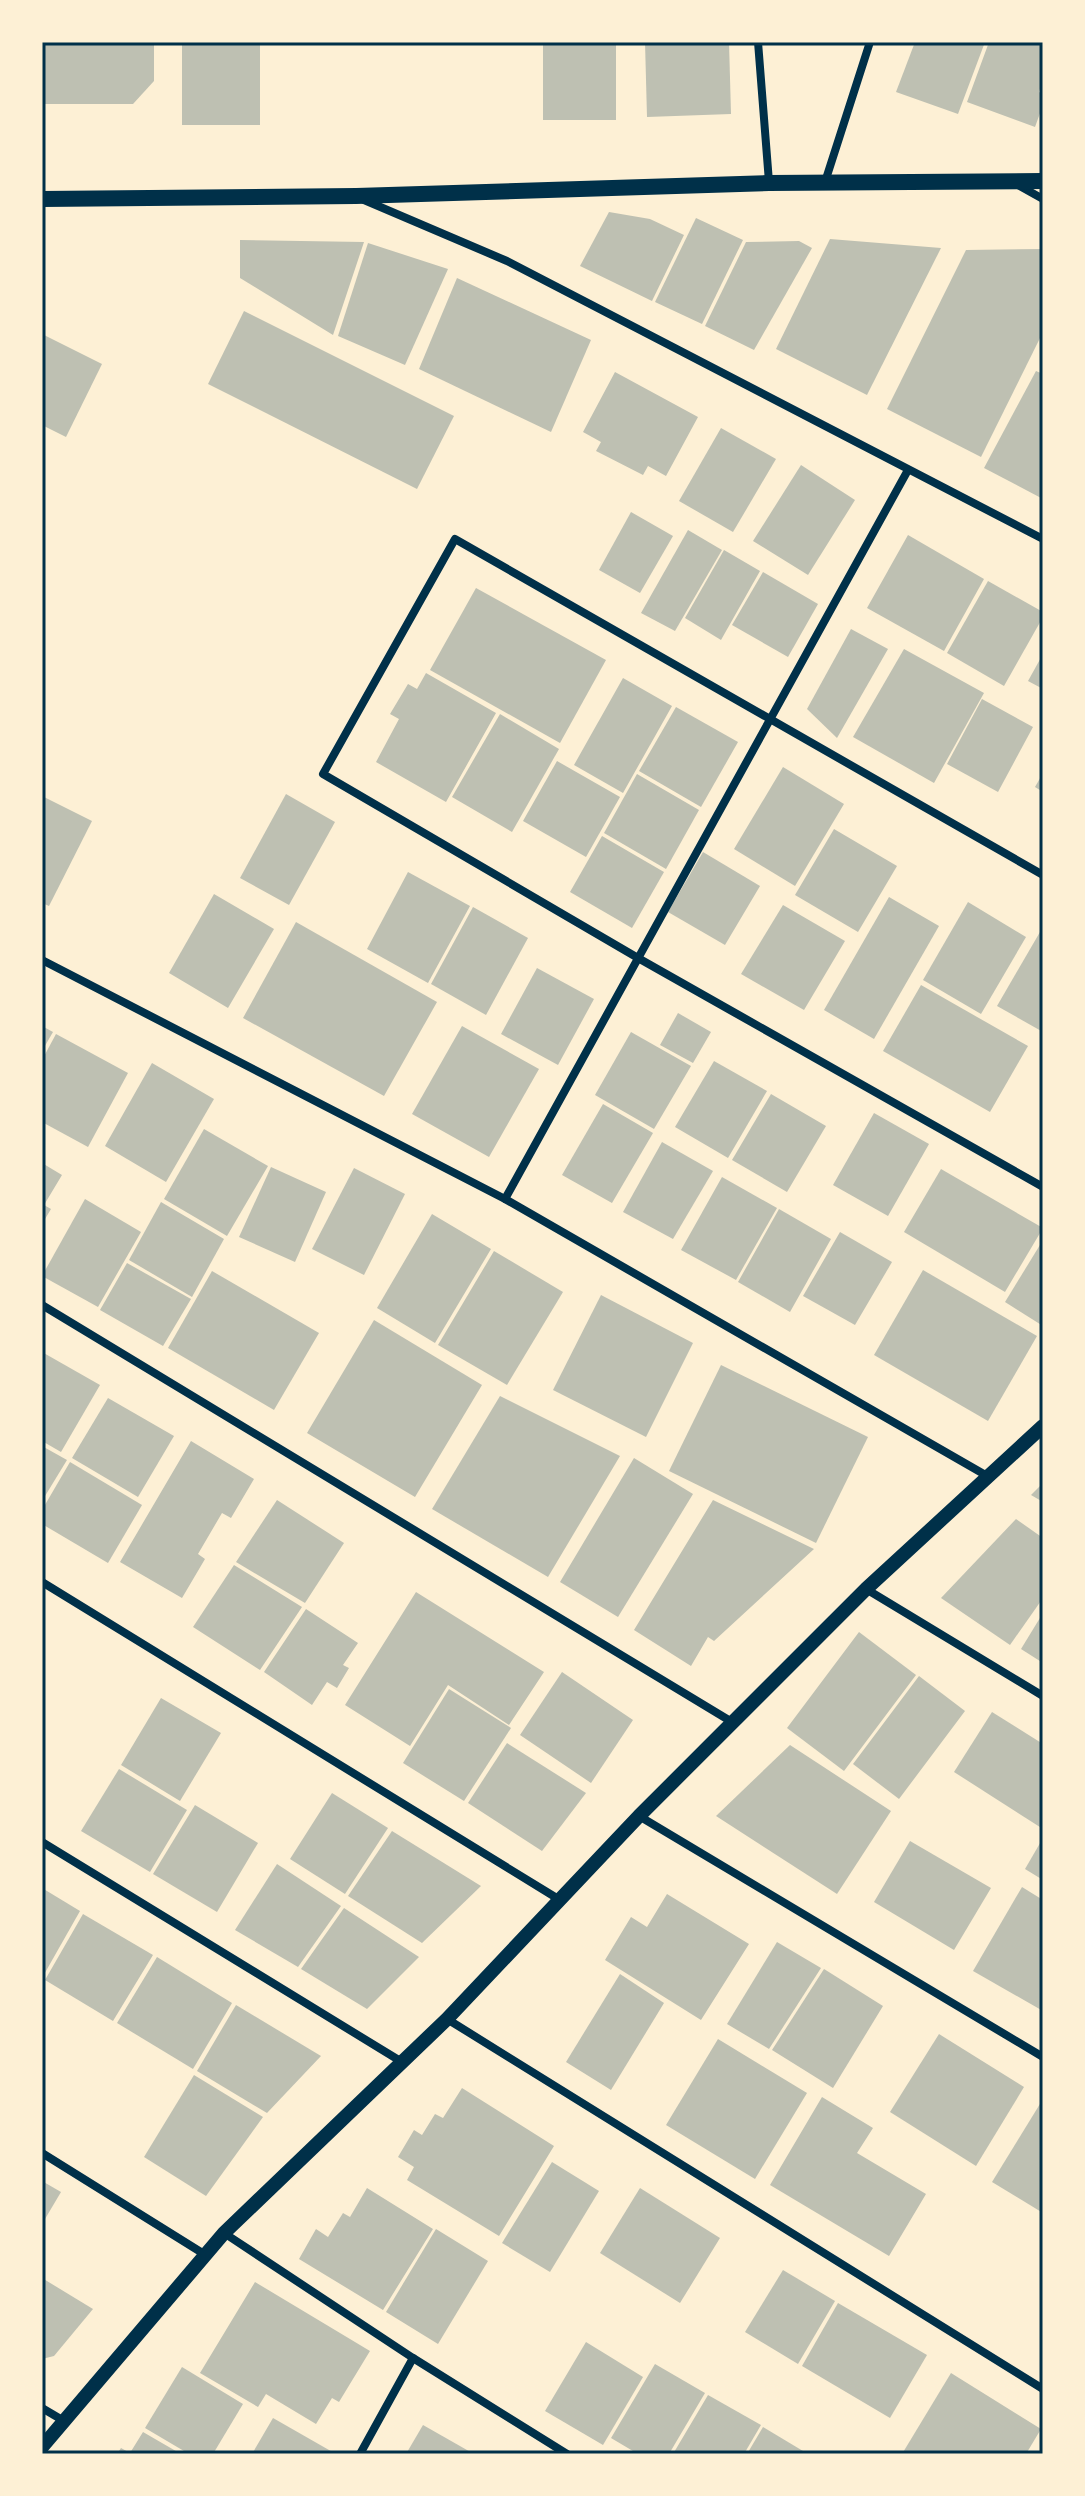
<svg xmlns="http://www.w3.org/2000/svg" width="1085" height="2496" font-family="'Fira Sans Condensed',sans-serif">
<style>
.building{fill:#bec0b2}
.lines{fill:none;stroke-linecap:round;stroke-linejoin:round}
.minor{stroke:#003049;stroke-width:8}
.tertiary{stroke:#003049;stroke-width:14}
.secondary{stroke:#003049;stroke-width:16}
.neatline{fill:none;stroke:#003049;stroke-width:3}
</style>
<rect width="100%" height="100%" fill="#fdf0d5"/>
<g class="building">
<path d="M42,42H154V81L133,104H42Z"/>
<rect x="182" y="42" width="78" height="83"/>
<path d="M557,42H604V45H616V120H543V45H557Z"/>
<path d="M645,42H729L731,114L647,117Z"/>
<path d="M915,42H985L958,114L896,92Z"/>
<path d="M989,42H1043V79L1039,92L1043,94V105L1035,127L967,102Z"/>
<path d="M609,212L650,219L684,235L652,301L580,266Z"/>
<path d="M696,218L743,240L702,324L655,302Z"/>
<path d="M830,239L941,248L867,395L776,349Z"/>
<path d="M240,240L364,242L333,335L240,278Z"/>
<path d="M799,241L812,248L754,350L705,326L746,242Z"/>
<path d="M368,243L448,269L405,365L338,336Z"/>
<path d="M1043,249V332L981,457L887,409L966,250Z"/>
<path d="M457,278L591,340L551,432L419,369Z"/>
<path d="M244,311L454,416L417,489L208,384Z"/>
<path d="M42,334L102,364L66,437L42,425Z"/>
<path d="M1036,371L1043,374V499L984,468Z"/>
<path d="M615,372L698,417L666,476L648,466L643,475L596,451L601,442L583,432Z"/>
<path d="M721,428L776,459L733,532L679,501Z"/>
<path d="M801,465L855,500L808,575L753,541Z"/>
<path d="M631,512L673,536L640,593L599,570Z"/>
<path d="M688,530L722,550L675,631L641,613Z"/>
<path d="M908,535L984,579L944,651L867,608Z"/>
<path d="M724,550L760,571L721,640L685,618Z"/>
<path d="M763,572L818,604L788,657L732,625Z"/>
<path d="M988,581L1043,612V617L1004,686L947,653Z"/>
<path d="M476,588L606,660L560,743L430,670Z"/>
<path d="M851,629L888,649L837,738L807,709Z"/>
<path d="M904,649L984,693L934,783L853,737Z"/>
<path d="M1043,654V689L1028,681Z"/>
<path d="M426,673L496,713L446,802L376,762L399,719L390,714L408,684L417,689Z"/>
<path d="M623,678L672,706L623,793L574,765Z"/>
<path d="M982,699L1033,727L998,792L947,764Z"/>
<path d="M676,707L738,742L701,807L639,771Z"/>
<path d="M500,714L559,749L512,832L452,797Z"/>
<path d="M557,761L620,797L586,857L523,821Z"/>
<path d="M783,767L844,804L795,886L734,849Z"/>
<path d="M1043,773V792L1035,787Z"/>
<path d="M637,774L699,810L666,869L604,833Z"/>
<path d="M286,794L335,822L289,905L240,878Z"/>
<path d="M42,796L92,821L49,906L42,903Z"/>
<path d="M834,829L897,866L858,932L795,895Z"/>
<path d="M602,836L664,872L632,928L570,892Z"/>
<path d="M703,852L760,886L725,945L668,912Z"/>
<path d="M408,872L470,906L428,983L367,949Z"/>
<path d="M214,894L274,929L228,1008L169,973Z"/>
<path d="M889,897L939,926L874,1039L824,1010Z"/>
<path d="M968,902L1026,937L981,1014L923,980Z"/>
<path d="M783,905L845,941L804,1010L741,974Z"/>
<path d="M473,907L528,938L486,1015L431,984Z"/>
<path d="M296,922L437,1002L384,1096L243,1018Z"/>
<path d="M1040,932L1043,933V1032L997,1006Z"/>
<path d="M537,968L594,999L558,1065L501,1034Z"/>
<path d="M921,985L1028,1046L990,1112L883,1051Z"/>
<path d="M678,1013L711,1032L693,1063L660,1045Z"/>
<path d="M42,1026L53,1032L42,1051Z"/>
<path d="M462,1026L539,1069L489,1157L412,1114Z"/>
<path d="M631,1032L691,1066L654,1129L595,1095Z"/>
<path d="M56,1034L128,1073L88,1147L42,1122V1060Z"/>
<path d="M714,1061L767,1091L728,1158L675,1127Z"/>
<path d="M152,1063L214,1099L166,1182L105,1146Z"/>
<path d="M771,1094L826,1126L787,1192L732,1160Z"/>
<path d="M603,1104L653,1133L612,1203L562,1175Z"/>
<path d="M874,1113L929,1144L888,1216L833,1185Z"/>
<path d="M204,1129L268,1166L227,1236L164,1199Z"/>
<path d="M662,1142L713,1171L673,1239L623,1212Z"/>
<path d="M42,1163L62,1175L44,1205L51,1209L42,1224Z"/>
<path d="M271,1167L326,1192L295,1262L239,1237Z"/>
<path d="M354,1168L405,1194L364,1275L312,1249Z"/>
<path d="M941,1169L1043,1228L1005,1292L904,1232Z"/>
<path d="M722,1177L777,1208L736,1280L681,1250Z"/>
<path d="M85,1199L141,1232L98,1307L42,1276Z"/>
<path d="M161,1202L224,1239L192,1297L129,1260Z"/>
<path d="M779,1209L831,1239L790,1312L738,1282Z"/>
<path d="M432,1214L491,1249L435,1343L377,1308Z"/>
<path d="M840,1232L892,1262L855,1325L803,1296Z"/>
<path d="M1043,1240V1326L1005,1302Z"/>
<path d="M494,1251L563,1292L507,1385L438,1345Z"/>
<path d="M127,1263L191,1299L163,1346L100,1310Z"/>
<path d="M923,1270L1037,1336L988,1421L874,1355Z"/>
<path d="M212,1271L319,1333L274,1410L168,1348Z"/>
<path d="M601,1295L693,1343L646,1437L553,1390Z"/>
<path d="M374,1320L482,1385L415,1497L307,1433Z"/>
<path d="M42,1352L100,1385L61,1452L42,1441Z"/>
<path d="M721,1365L868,1437L816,1543L669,1471Z"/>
<path d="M500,1396L620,1456L548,1577L432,1509Z"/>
<path d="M108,1398L174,1436L138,1497L72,1458Z"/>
<path d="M191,1441L254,1479L231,1518L222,1513L198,1554L205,1559L182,1598L120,1562Z"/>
<path d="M42,1446L67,1460L42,1501Z"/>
<path d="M634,1458L693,1494L618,1617L560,1582Z"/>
<path d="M70,1462L142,1505L108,1563L42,1524V1510Z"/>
<path d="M1043,1483V1502L1031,1495Z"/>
<path d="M277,1500L344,1543L305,1603L236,1562Z"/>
<path d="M713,1500L814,1549L714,1641L708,1637L691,1666L634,1630Z"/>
<path d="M1016,1519L1043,1538V1598L1010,1645L941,1598Z"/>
<path d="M234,1565L302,1607L260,1670L193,1627Z"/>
<path d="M416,1592L544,1672L509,1725L448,1685L410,1746L345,1705Z"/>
<path d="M306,1609L358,1643L343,1665L349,1668L337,1688L327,1682L312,1705L264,1672Z"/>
<path d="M1043,1613V1663L1021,1649Z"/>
<path d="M859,1632L916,1675L844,1771L787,1728Z"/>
<path d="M562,1672L633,1720L591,1783L520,1735Z"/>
<path d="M919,1676L965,1711L899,1799L853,1764Z"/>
<path d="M449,1689L511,1728L464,1801L403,1763Z"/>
<path d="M161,1698L221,1733L180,1801L121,1765Z"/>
<path d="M992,1712L1043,1744V1829L954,1772Z"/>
<path d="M507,1743L586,1793L542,1851L468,1803Z"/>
<path d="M790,1745L891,1811L837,1894L716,1816Z"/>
<path d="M119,1769L187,1810L150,1872L81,1831Z"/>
<path d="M332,1793L388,1828L345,1894L290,1859Z"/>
<path d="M195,1805L258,1843L217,1912L153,1874Z"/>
<path d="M392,1831L481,1886L422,1943L348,1896Z"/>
<path d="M1043,1838V1880L1025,1869Z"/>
<path d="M910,1841L991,1888L954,1950L874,1902Z"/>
<path d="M277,1864L341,1906L298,1967L235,1930Z"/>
<path d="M1022,1887L1043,1900V2011L973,1971Z"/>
<path d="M42,1888L80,1911L42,1978Z"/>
<path d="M667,1894L749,1944L701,2020L605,1960L631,1917L647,1927Z"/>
<path d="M344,1908L419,1957L367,2009L301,1969Z"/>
<path d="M83,1914L153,1955L113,2021L45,1980Z"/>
<path d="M777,1942L821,1968L769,2049L727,2024Z"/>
<path d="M157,1957L232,2003L193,2069L117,2023Z"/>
<path d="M824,1969L883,2006L833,2088L772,2050Z"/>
<path d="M620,1974L664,2003L611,2090L566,2062Z"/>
<path d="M236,2005L321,2056L267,2113L197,2071Z"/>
<path d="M939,2034L1024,2087L976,2166L890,2112Z"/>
<path d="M718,2039L807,2093L755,2179L666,2125Z"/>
<path d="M194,2075L263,2117L206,2196L144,2157Z"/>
<path d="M462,2088L554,2146L499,2236L407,2180L414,2167L398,2157L414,2130L422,2135L435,2114L443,2118Z"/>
<path d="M822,2097L873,2128L857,2153L926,2194L889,2256L770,2185Z"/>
<path d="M1043,2099V2213L992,2182Z"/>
<path d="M552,2162L599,2191L550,2272L502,2243Z"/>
<path d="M42,2181L61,2192L42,2224Z"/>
<path d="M367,2188L433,2229L383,2310L299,2259L316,2229L328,2237L343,2213L350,2217Z"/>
<path d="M640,2188L720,2238L680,2303L600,2253Z"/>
<path d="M436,2229L488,2261L438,2344L386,2312Z"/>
<path d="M783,2270L835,2301L798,2364L745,2332Z"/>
<path d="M42,2278L93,2309L54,2356L42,2359Z"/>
<path d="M255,2282L370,2351L339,2402L332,2398L316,2424L266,2394L258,2407L200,2373Z"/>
<path d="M838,2303L927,2355L890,2418L802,2366Z"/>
<path d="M586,2342L643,2377L603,2445L545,2411Z"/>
<path d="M655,2364L705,2393L669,2454H638L611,2438Z"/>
<path d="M182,2367L243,2404L213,2454H189L145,2428Z"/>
<path d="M951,2373L1041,2429L1026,2454H902Z"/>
<path d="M708,2395L761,2425L744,2454H673Z"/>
<path d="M273,2418L336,2454H252Z"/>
<path d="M423,2425L474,2454H406Z"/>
<path d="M763,2427L808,2454H747Z"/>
<path d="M143,2432L181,2454H117L121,2448L130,2453Z"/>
</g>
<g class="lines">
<g class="minor">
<path d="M758,42L769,182"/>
<path d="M825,182L870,42"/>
<path d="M1016,184L1043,199"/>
<path d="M364,200L507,261L1043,539"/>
<path d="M1043,875L455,539L323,774L638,958L1043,1187"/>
<path d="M42,960L505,1199L989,1477"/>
<path d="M505,1199L908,470"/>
<path d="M42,1305L732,1722"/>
<path d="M42,1582L560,1900"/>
<path d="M866,1589L1043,1696"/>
<path d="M639,1816L1043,2057"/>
<path d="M42,1842L402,2062"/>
<path d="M447,2019L1043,2389"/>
<path d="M42,2153L204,2254"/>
<path d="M224,2233L413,2358L567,2454"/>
<path d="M42,2408L64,2421"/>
<path d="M360,2454L413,2358"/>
</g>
<path class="tertiary" d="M42,2447L224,2233L447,2019L639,1816L866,1589L1043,1426"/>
<path class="secondary" d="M42,199L356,196L769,183L1043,181"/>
</g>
<rect width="1085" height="2496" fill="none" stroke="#fdf0d5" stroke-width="88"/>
<rect x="44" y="44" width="997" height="2408" class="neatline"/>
</svg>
